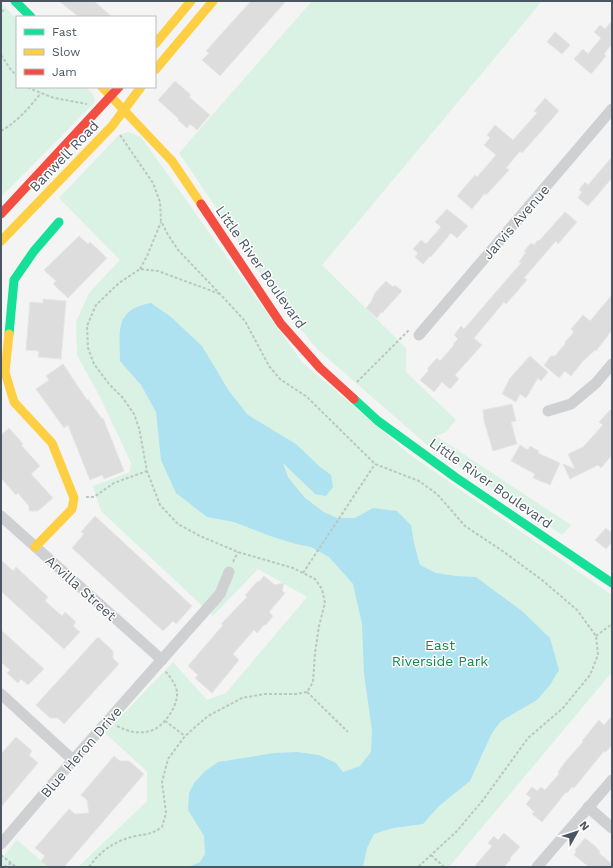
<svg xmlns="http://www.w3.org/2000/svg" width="613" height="868" font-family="'Work Sans',sans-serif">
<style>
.green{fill:#d9f2e3}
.water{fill:#aee2f0}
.building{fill:#ddddde;stroke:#e5e6e7}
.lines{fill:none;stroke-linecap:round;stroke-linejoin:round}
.path{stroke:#bcc7c4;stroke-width:2;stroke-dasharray:3 2;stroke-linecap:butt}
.street{stroke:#ced0d2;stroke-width:11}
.fast{stroke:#16e098;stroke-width:9}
.slow{stroke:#ffcf43;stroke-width:9}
.jam{stroke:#f24e42;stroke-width:9}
.labels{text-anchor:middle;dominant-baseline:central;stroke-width:3;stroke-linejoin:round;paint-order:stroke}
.street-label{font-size:14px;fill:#4a5661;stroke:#fff}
.park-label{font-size:14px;fill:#17864f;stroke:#fff}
</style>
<rect width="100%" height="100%" fill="#f4f4f4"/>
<g class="green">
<path d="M312,1H542L322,265L406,348V372L456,420L446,432L436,436L571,525L562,535L426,444L317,349L285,310L179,153Z"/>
<path d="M1,3L17,19V87H86L93,94L95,102L1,197Z"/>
<path d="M128,132L141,137L302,362L409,454L612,595V672L449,867H78L147,801V771L105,733L173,662L207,700L226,693L307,597L258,569L213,616L101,511L93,486L130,472L131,463L100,397L77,355L76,322L89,293L120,260L59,198L119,135Z"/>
<path d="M17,840L48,867H1V859Z"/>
</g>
<path class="water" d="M151,303L171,317L202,346L229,391L248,415L296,444L320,467L331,475L333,487L326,496L315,494L283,463L288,477L305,498L324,512L337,518H355L373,508L397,511L411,525L414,543L420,565L436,573L456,576L476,577L522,611L550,638L559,670L550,685L537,700L501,721L492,733L470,781L439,806L423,824L393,828L374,834L367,848L363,867H188L200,862L205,854L204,836L188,810L189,793L194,783L204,772L218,762L274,753L297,752L319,755L336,763L343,772L360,766L371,752L372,730L364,674L362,624L353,584L329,557L311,547L296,544L273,537L234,522L207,517L176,493L161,460L156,412L141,385L120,361C120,330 114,310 151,303Z"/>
<g class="building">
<path d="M59,1H94L112,17H79Z"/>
<path d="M251,1H286L220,76L202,60L209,53L206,51Z"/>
<path d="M612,21V44L604,54L606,56L591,74L574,59L583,49L588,54L601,38L594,32L600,25L605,29Z"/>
<path d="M555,32L570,45L562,54L547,42Z"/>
<path d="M175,81L191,95L189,97L210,115L197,130L190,124L187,128L178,120L179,119L158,100Z"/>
<path d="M545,98L559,111L522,153L520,151L506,168L509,170L486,195L485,193L472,209L457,196L475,175L477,177L496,155L484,145L490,138L487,135L495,125L513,140L537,113L534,111Z"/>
<path d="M612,157V178L588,206L578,198L582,192L579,190L585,182L588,185Z"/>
<path d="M447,209L468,226L457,238L451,233L431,257L430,256L423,264L415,257L418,253L413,249L421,240L426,244L441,227L435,222Z"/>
<path d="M565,212L577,222L558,244L556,241L524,278L527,280L506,304L504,302L474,338L482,345L455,375L459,379L450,389L442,382L434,392L420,380L429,370L427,369L437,358L440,361L454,345L453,344L458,339L454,335L461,326L464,329L521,263L519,262L526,252L524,251L531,243L534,245L538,240L539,241Z"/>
<path d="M79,236L88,244L90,242L107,258L68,298L53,284L56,281L44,270Z"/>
<path d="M386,281L393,287L395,285L402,291L382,313L381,312L377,318L366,308L371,302L375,293Z"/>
<path d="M612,295V330L596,351L595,350L583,361L571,376L565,371L559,378L544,365L551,356H555L565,344V342L574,332L571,329L583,315L590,321Z"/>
<path d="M43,299L66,301L61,359L38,357L39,351L26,350L30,302L43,303Z"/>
<path d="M530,356L548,372L541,381L538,378L526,398L520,394L516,402L502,394L510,378Z"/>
<path d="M63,364L87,400L88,399L102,419L103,418L124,471L104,479L102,475L90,480L68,425L64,428L36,389L49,380L46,376Z"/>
<path d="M512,404L516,421L511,422L517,444L493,451L484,421L483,410Z"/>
<path d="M612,408V455L601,468L598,465L570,479L563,464L575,469L568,454L583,447L603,425L599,422Z"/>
<path d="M9,428L23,444L21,445L40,466L31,474L53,498L38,511H29V506L18,493L16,495L1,478V435Z"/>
<path d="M520,445L528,450L530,446L539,451L538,453L560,463L550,485L533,478L535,474L511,461Z"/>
<path d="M95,516L192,606L176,624L173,621L163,631L72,548L84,534L81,532Z"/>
<path d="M606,528L612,533V542L606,549L595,540Z"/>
<path d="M1,560L13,571L16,567L48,597L45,601L62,616L65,612L76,622L73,626L80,632L64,649L1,591Z"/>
<path d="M264,576L275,585L284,583L282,591L285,593L269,612L273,616L266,625L265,624L257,633L254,630L233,654L239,660L212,693L195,678L198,675L188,666L223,625L221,624L247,597L245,595L258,581L259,582Z"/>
<path d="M1,630L44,669L28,685L21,679L18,683L7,673L10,670L1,662Z"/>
<path d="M98,637L113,651V658L119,664L64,724L58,718H50L36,705Z"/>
<path d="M612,716V745L606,752L604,751L574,788L572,787L567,793L566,792L542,822L532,814L534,812L526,804L531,798L526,794L532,787L537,791L541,787L545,790L559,774L558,772L566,761L583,742L582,741L599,720L604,725Z"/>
<path d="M16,737L32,751L29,755L38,763L1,807V754Z"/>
<path d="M114,756L120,761H129L144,774L64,867H48L41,861L45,856L35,848L69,809L75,814L89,813L87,800L81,795Z"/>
<path d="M504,833L520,847L510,858L511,859L504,867H474L492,846L488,843L494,836L498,840Z"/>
<path d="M585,838L596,847L600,852L599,853L612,864V867H589L574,855L576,852L575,850Z"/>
</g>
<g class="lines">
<g class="path">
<path d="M1,11L6,10"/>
<path d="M1,55L11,70L17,76"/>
<path d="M28,87L31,89L54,98L87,104"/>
<path d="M1,131C18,121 29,108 41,93"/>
<path d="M120,135L153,183L160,202L161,221L167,233L178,250L221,295L245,321L269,366L280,379L307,397L375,464L419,481L437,494L465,526L504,552L542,580L577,610L596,636L598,655L590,675L563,708L528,738L483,800L457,831L418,867"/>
<path d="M140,269L147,256L161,222"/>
<path d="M357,382L409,330"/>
<path d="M86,497H94L114,483L147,471"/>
<path d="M233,562L238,552"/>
<path d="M303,573L375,464"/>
<path d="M596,636L612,624"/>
<path d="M307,692L348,732"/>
<path d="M165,721L185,736"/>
<path d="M117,726C128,732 139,734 150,731C163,728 177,707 177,695C178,687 170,676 165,671"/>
<path d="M1,855L16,867"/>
<path d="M431,855L444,867"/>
<path d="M4,867L12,863"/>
<path d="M89,867C100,851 116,840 136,836C147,834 152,834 162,827L166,813L162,782L168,759L185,736L208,716L242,698L265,694H296L307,692L313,682L315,653L319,626L325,603L322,589L315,579L293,568L238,552L200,536L178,524L160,505L147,471L139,428L134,414L123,398L109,384L94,364L88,348L87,326L96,305L119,283L140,269L158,271L220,294"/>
</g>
<g class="street">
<path d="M419,335L612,109"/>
<path d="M548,411L571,404L596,383L612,364"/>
<path d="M1,516L162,660"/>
<path d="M1,694L73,760"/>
<path d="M588,807L612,828"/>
<path d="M1,844L73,760L220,594L229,572"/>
<path d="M537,867L612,780"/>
</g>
<g class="fast">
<path d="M15,1L31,17"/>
<path d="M9,334L14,280L34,251L59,222"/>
<path d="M354,399L378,421L455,477L612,583"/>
</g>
<g class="slow">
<path d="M155,44L191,1"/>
<path d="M155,70L213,1"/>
<path d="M102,87L172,161L201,204"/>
<path d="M1,241L112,126L141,87"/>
<path d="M9,334L5,372L14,402L52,443L74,498L72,509L35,547"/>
</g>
<g class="jam">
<path d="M201,204L281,324L320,368L354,399"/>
<path d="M1,214L119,87"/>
</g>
</g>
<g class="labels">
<g class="street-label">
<text transform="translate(64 156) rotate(-46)">Banwell Road</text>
<text transform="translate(516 222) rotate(-49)">Jarvis Avenue</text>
<text transform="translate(261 267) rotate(55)">Little River Boulevard</text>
<text transform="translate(491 483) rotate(35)">Little River Boulevard</text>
<text transform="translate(81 588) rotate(42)">Arvilla Street</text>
<text transform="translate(81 752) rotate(-49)">Blue Heron Drive</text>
</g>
<g class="park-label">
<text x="440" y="645">East<tspan x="440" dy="16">Riverside Park</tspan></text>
</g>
</g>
<rect width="613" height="868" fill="none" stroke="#4a5661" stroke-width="4"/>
<rect x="16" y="16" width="140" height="72" fill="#ffffff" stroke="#b7bbc0"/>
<rect x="24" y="29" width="20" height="6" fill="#16e098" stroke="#b7bbc0"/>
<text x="52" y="36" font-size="12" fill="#4a5661">Fast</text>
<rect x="24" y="49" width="20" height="6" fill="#ffcf43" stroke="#b7bbc0"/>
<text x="52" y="56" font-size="12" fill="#4a5661">Slow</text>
<rect x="24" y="69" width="20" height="6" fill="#f24e42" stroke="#b7bbc0"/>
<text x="52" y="76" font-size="12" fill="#4a5661">Jam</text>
<g transform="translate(577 832) rotate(51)" stroke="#ffffff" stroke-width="3" paint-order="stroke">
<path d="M0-3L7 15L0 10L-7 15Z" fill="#4a5661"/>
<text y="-6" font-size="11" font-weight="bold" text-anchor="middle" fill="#4a5661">N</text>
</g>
</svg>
